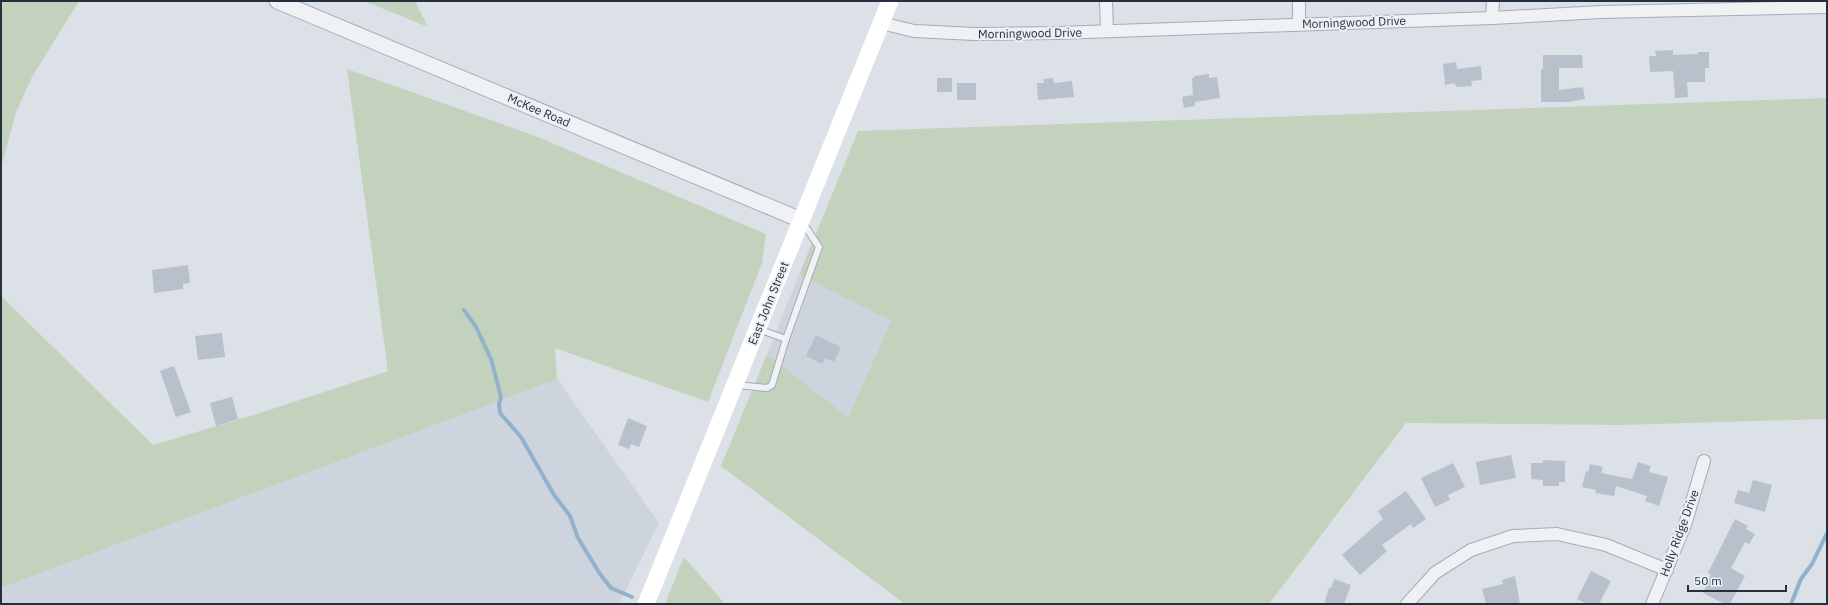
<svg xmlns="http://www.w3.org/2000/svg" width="1828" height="605" font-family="'IBM Plex Sans',sans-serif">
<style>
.built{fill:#cdd4dd}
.green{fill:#c3d2bc}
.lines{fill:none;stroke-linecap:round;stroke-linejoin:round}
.stream{stroke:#93b1cb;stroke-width:4}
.building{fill:#b8c0cb}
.service-casing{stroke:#a5acb5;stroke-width:8}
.minor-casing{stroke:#a5acb5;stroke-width:14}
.tertiary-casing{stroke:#a5acb5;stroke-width:17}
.service{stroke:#eff1f5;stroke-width:6}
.minor{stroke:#eff1f5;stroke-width:12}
.tertiary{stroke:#eff1f5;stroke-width:15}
.secondary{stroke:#fff;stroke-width:17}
.labels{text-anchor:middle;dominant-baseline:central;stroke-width:4;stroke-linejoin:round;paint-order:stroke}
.street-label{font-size:12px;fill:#242f3f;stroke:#ebf0f5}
</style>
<rect width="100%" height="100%" fill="#dce1e7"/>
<g class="built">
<path d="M799,275L891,321L848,417L767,354Z"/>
<path d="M557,379L659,523L619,604H1V588Z"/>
</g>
<g class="green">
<path d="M1,1H79L32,77L16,112L1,168Z"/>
<path d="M364,1H415L428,27Z"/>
<path d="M347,69L538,137L766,234L762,263L708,402L555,348L557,379L1,588V296L153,445L257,414L388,371Z"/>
<path d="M1827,98V419L1620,425L1406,423L1269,604H905L721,466L767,354L848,417L891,321L799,275L858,131Z"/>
<path d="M684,557L725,604H665Z"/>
</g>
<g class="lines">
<g class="stream">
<path d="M464,310L476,327L491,359L501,397L499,404L500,413L521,437L554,495L570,516L578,538L600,574L611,588L632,597"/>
<path d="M1791,604L1801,579L1812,564L1827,533"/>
</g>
</g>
<g class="building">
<path d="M1673,50V55L1698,54V52H1709V68H1705V82H1687L1688,97L1675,98L1673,71L1650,72L1649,56H1656L1655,51Z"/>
<path d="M1543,55H1582L1583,68H1559V90L1583,87L1585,99L1568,102H1541V69H1543Z"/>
<path d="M1456,62L1457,69L1481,66L1482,80L1471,81L1472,86L1456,87L1455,83L1445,85L1443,64Z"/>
<path d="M1209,74V78L1217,77L1220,98L1195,102V106L1184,108L1182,97L1193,95L1192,78H1194V76Z"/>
<rect x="937" y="78" width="15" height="14"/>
<path d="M1053,78L1054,83L1072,81L1074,97L1038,100L1037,83H1044L1043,79Z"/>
<rect x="957" y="83" width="19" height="17"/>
<path d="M188,265L190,283L183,284V289L154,293L152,270Z"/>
<path d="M222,333L225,357L198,360L195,336Z"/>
<path d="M816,335L841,347L834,362L825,358L822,364L806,356Z"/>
<path d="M174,366L191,412L176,417L160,371Z"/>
<path d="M232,397L238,419L216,426L210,403Z"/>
<path d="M628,418L647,426L639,447L631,444L629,449L618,445Z"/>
<path d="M1511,455L1516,478L1480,485L1476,462Z"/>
<path d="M1543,460L1565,461V482H1559V486H1543V480L1531,479V463H1543Z"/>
<path d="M1638,462L1651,466L1649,472L1668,477L1659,506L1645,501L1647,496L1616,486L1614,496L1595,493L1596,490L1582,487L1586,471L1588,472L1590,464L1603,467L1601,473L1632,479Z"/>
<path d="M1453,463L1465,487L1448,495L1450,500L1435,507L1421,478Z"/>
<path d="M1753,480L1772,485L1765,512L1734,503L1738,490L1749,493Z"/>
<path d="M1406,491L1426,519L1413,528L1411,524L1382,545L1387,551L1360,575L1342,555L1383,519L1378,511Z"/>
<path d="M1735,519L1748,526L1746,529L1755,534L1749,544L1745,542L1731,568L1745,576L1730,604H1725L1703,593L1711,574L1708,573Z"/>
<path d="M1591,571L1611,581L1599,604H1587L1577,599Z"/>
<path d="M1515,576L1520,604H1486L1482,589L1503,584L1502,580Z"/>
<path d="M1334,579L1351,585L1344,604H1324L1329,588H1331Z"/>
</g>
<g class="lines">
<defs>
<g id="service">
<path d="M758,329L786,339L819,247L803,223"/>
<path d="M737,385L767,388L772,385L786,339"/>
</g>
<g id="minor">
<path d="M1106,1L1107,31"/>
<path d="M1299,1V24"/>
<path d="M1492,18L1493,1"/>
<path d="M881,23L914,31L974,34L1058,33L1492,18L1601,12L1827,7"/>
<path d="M1407,604L1435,573L1471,550L1513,536L1557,534L1606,545L1667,570"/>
<path d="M1652,604L1685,525L1704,461"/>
</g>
<path id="tertiary" d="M277,1L801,220"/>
</defs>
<use href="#service" class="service-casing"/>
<use href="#minor" class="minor-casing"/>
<use href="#tertiary" class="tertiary-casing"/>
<use href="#service" class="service"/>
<use href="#minor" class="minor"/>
<use href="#tertiary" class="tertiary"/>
<path class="secondary" d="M646,604L890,1"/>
</g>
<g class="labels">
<g class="street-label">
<text transform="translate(1354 22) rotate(-2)">Morningwood Drive</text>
<text transform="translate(1030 33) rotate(-1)">Morningwood Drive</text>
<text transform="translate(539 110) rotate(23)">McKee Road</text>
<text transform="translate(768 303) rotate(-68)">East John Street</text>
<text transform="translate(1679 533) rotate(-70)">Holly Ridge Drive</text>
</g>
</g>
<rect width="1828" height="605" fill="none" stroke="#242f3f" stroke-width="4"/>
<path d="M1688 585v6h98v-6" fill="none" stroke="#242f3f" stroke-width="2"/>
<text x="1694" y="585" font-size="12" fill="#242f3f" stroke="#ebf0f5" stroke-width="3" paint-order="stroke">50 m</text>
</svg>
